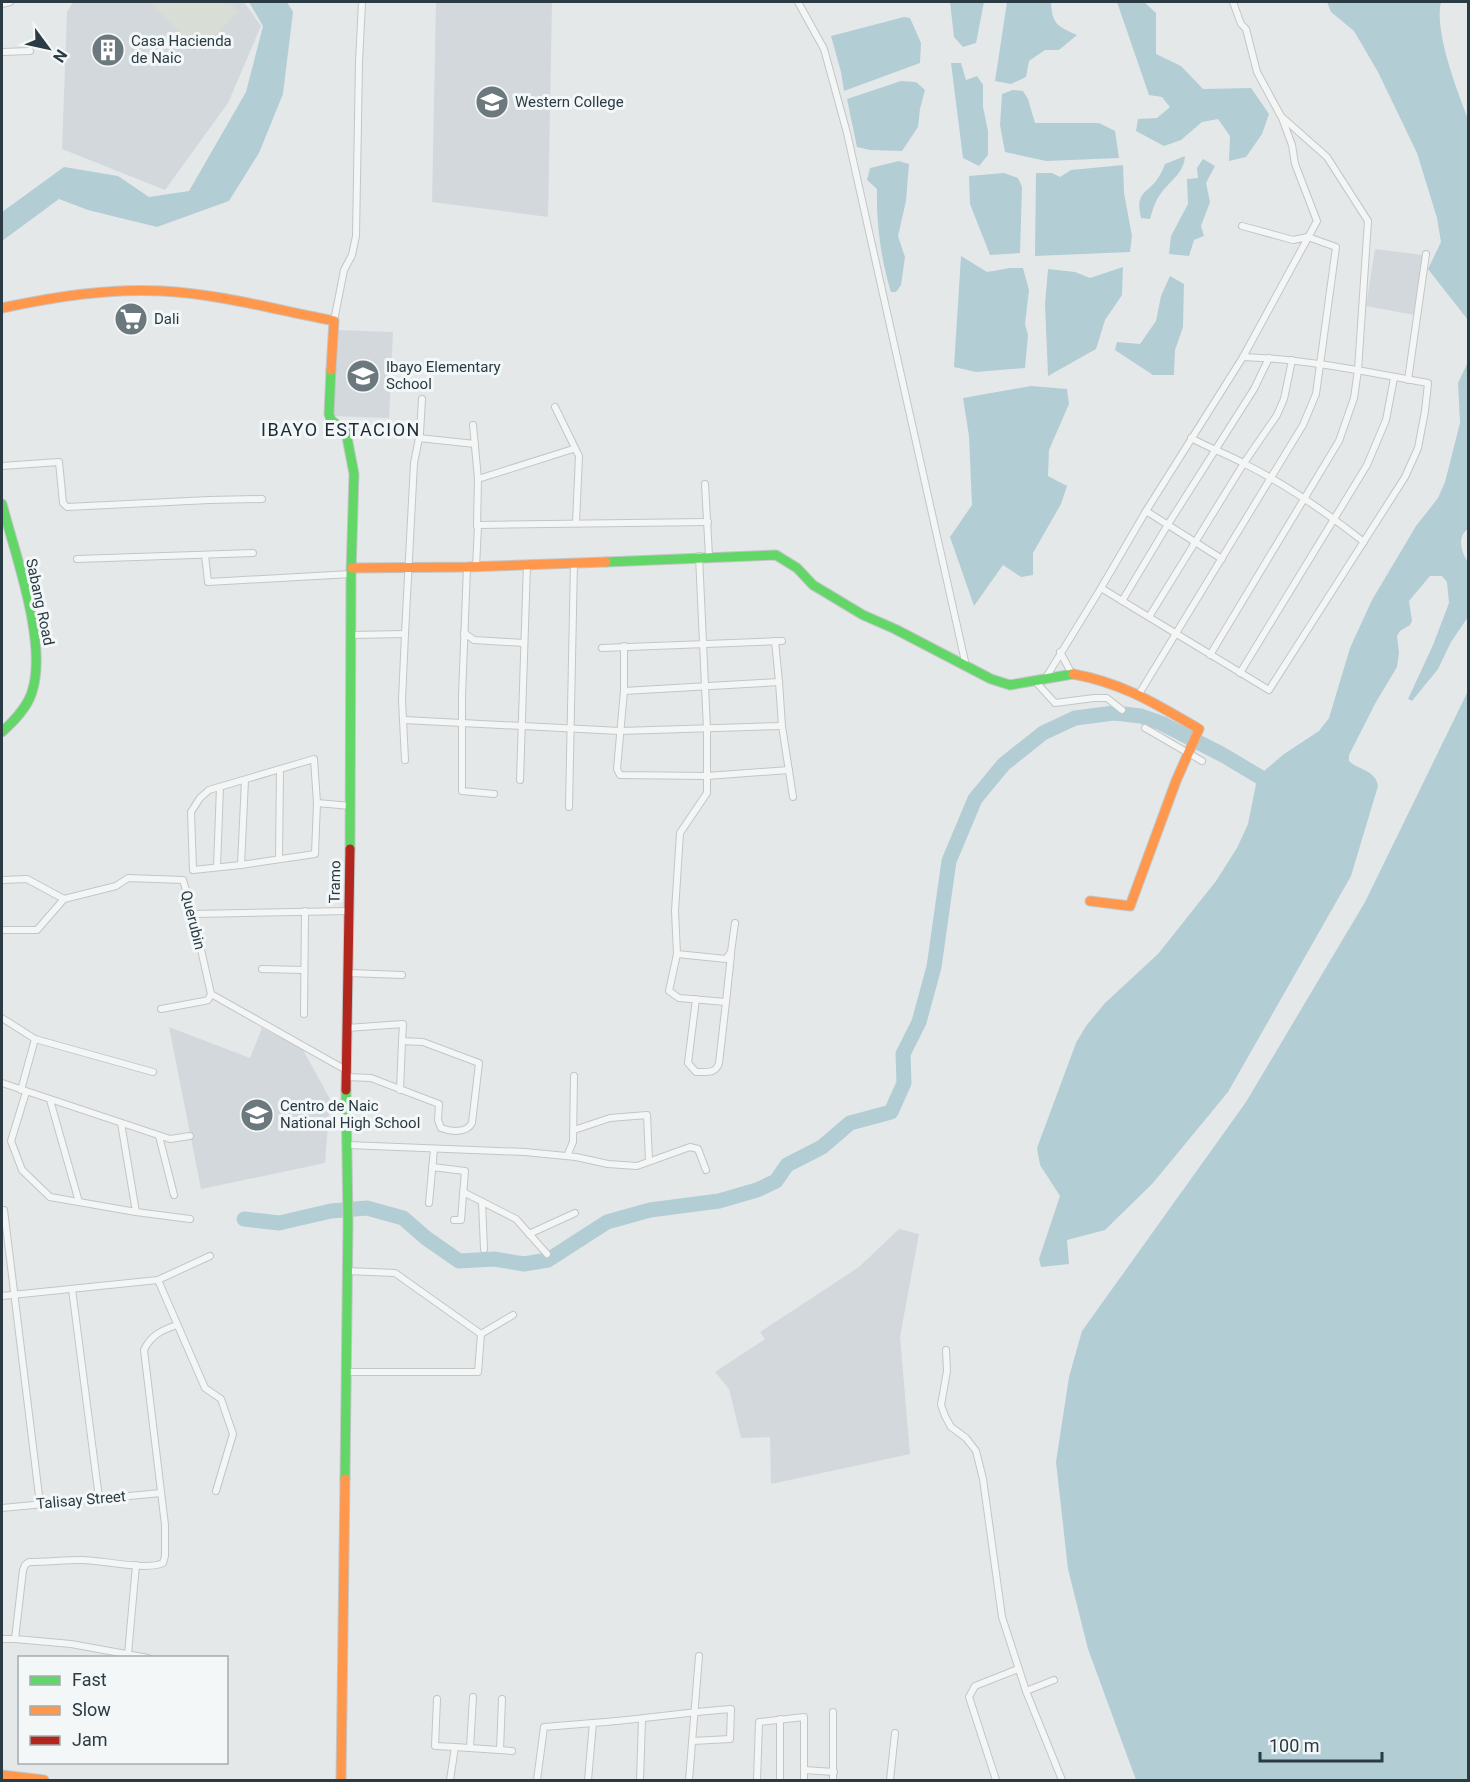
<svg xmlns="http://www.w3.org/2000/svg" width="1470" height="1782" font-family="Roboto,sans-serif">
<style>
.built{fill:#d3d8dc}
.green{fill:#d8ded5}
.water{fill:#b3cdd5}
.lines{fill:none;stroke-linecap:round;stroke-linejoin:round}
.river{stroke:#b3cdd5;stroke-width:15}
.street-casing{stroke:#c3c6c7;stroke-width:8}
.fast-casing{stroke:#c3c6c7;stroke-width:11}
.slow-casing{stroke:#c3c6c7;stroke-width:11}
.jam-casing{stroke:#c3c6c7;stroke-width:11}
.street{stroke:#f4f6f6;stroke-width:6}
.fast{stroke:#63d668;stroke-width:9}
.slow{stroke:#ff974d;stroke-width:9}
.jam{stroke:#b3261e;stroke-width:9}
.labels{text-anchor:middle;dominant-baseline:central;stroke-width:6;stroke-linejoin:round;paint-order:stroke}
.poi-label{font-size:15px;fill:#2a3b44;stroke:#f3f7f8;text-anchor:start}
.street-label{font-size:15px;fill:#2a3b44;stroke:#f3f7f8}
.quarter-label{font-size:18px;letter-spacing:1.5px;fill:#1c2b35;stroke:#f3f7f8}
</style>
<rect width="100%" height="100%" fill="#e5e8e9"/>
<g class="built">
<path d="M73,2H244L261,26L228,103L165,190L62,149L67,12Z"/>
<path d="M436,2H552L548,217L432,202Z"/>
<path d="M1375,249L1423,255L1415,315L1366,306Z"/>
<path d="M336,330L393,332L389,418L333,416Z"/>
<path d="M169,1027L250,1058L262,1028L302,1048L330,1099L325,1163L201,1189Z"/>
<path d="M899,1229L919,1234L900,1337L910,1454L771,1484L770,1437L741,1438L729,1389L715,1372L765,1339L760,1332L859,1267Z"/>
</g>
<path class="green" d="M150,2H229L239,12L198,51Z"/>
<g class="water">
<path d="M249,2H287L293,12L283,94L259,153L229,201L157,227L88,210L59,199L2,241V212L64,167L118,176L149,197L189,191L246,92L263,26Z"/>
<path d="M950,2H984L976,43L963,47L954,37Z"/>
<path d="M1007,2H1051C1052,24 1057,26 1077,35L1059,50H1045L1029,61L1026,77L1011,84L995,81Z"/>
<path d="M1117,2H1144L1156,13V54L1181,66L1203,89L1251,88L1269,114L1262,134L1246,157L1229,161L1230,136L1218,119L1202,122L1181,140L1164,146L1136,131L1138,119L1157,118L1170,107L1162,97L1149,95Z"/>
<path d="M1327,2H1441C1434,32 1457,90 1468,119V326V320L1428,269L1441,242L1437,218L1417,153L1378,72L1354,31L1331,12Z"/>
<path d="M904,17L910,18L921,43L920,63L844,91L841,72L831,36Z"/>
<path d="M951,63H961L966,80L977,76L983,85V107L988,131V155L979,166L963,158Z"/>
<path d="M901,81L916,82L925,90L920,109L918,127L902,151L870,150L857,147L847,99Z"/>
<path d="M1013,90L1023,91L1028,99L1035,123H1099L1115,131L1119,158L1046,161L1005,152L1000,125L1002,94Z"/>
<path d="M1185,156C1184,173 1171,180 1162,192C1155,201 1153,209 1150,219L1141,218C1135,190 1147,195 1158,178C1161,174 1163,169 1165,164Z"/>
<path d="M1203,159L1215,166L1206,183L1210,202L1201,226L1204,236L1194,240L1189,256L1169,254L1171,236L1188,204L1187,179L1198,178L1197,168Z"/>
<path d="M899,161L909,164L906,201L898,236L905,257L901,285L896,292H891C881,260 876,223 877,189L867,180L870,168Z"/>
<path d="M1123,165L1124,193L1132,236L1130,252L1035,256L1036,173H1052L1060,177L1071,170Z"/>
<path d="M1004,173L1018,178L1022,187L1020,253L990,255L970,204L969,176Z"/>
<path d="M961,256L987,272L1010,268H1023L1029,290L1025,324L1028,335L1025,368L976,372L954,367Z"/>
<path d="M1123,267L1122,295L1105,320L1096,349L1048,376L1045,304L1048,269L1075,272L1090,278Z"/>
<path d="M1170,276L1184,284L1183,327L1175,350L1174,375H1153L1115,350L1117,342L1140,344L1156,321L1161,296Z"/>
<path d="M1468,362V529C1457,536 1461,552 1468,562V617L1451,642L1438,669L1412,701L1408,699L1433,645L1449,603L1447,582L1442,576H1430L1409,601L1412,621L1410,625L1400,631L1397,636L1399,653L1397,667L1376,702L1349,755V761C1358,770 1376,770 1378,786L1351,876L1228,1092L1153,1183L1105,1230L1067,1240L1069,1264L1041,1267L1039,1259L1060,1196L1040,1165L1037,1148L1076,1043L1086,1026L1105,1003L1158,954L1216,881L1237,848L1248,824L1256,784L1264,771L1284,754L1319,731L1329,718L1350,648L1372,600L1416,526L1438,498L1445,482L1460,423L1458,383Z"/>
<path d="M1031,386L1067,389L1069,404L1049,450L1048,476L1067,486L1061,504L1033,553V575L1021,577L1003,565L974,606L950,537L972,505L969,436L963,398Z"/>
<path d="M1468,691V1780H1136L1088,1649L1068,1569L1056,1462L1069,1377L1082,1331L1246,1102L1365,902Z"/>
</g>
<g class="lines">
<path class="river" d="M244,1219L279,1223L331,1211L367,1208L403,1218L426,1238L459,1261L494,1259L524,1264L548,1260L607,1222L650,1210L719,1201L757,1190L776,1181L787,1165L822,1147L850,1123L891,1112L904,1083L903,1054L919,1022L934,967L949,861L975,799L1004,764L1043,733L1075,718L1114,713L1141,716L1161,723L1223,755L1260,777"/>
<defs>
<g id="street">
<path d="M798,2L824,49L847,133L966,666"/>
<path d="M2,4L10,2"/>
<path d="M2,52L30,51"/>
<path d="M334,321L344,270L352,255L356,236L359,62L362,2"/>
<path d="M1408,380L1426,254"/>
<path d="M555,407L579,456L576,523"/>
<path d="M473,425L478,479"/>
<path d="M419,438L475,444"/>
<path d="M1191,438C1209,448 1227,454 1245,464C1287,485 1327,513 1364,542"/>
<path d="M2,466L59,462L63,503L67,507L209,500L262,499"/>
<path d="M705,484L709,556"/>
<path d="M1146,511L1222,559"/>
<path d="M477,526L478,479L573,449"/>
<path d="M205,555L208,582L351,574"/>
<path d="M77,559L253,553"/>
<path d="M467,567L462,696V791L494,794"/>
<path d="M476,567L478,525L708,522"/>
<path d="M1101,588L1146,511L1243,357L1317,221L1295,164L1292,145L1282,118L1257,72L1246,29L1241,24L1233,2"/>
<path d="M1122,601L1167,526L1254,389L1269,358"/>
<path d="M1149,617L1244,463L1277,415L1284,399L1292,360"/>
<path d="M464,633L474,640L524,643"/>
<path d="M351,635L405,634"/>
<path d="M624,646V691L617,769L620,775L707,776L789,770"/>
<path d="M602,648L782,641"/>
<path d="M1060,652L1072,674"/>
<path d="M1210,655L1339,441L1354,398L1358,370L1368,221L1327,157L1283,118"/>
<path d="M1240,673L1367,465L1386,420L1394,378"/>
<path d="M1045,679L1101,588L1269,690L1405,477L1418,448L1425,411L1428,383C1367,372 1306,359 1243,357"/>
<path d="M1035,681L1055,703L1094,698H1107L1122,710"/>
<path d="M779,682L782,726L793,797"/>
<path d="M624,691L779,682L775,641"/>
<path d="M1139,694L1303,425L1316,394L1336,247L1308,237L1293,240L1242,226"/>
<path d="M404,720L620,731L782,726"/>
<path d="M1145,728L1202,761"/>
<path d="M314,759L317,803L315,854L241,865L193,870L191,812L200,798L209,790Z"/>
<path d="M405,760L402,700L405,634L414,463L420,433L422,399"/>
<path d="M520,780L527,564"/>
<path d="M317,803L351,806"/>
<path d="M569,807L574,562"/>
<path d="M279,859L280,769"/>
<path d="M241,865L245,780"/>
<path d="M217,867L220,787"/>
<path d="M2,880L27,879L64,899L116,886L128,878L183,880L193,914L211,994L346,1070"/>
<path d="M193,914L350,911"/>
<path d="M2,930H37L64,899"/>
<path d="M677,954L726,959L731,952L735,923"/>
<path d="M262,969L304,970"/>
<path d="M348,973L402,975"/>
<path d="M696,999L688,1063L696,1072C706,1072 716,1074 719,1063L726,1002L679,998L669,991L677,954L675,911L680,833L707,793V729L699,556"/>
<path d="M726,1002L731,955"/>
<path d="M161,1009L204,1001L208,1000L211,994"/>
<path d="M304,1014L305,911"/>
<path d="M2,1018L35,1039"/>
<path d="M347,1028L403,1024L402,1041"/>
<path d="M346,1077L371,1078L439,1104L438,1120L441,1128C451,1132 467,1133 472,1123L479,1063L423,1042L402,1041L400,1090"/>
<path d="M2,1083L170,1139L190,1136"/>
<path d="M21,1090L35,1039L153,1072"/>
<path d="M26,1092L11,1141L22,1170L50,1197L136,1212L121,1123"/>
<path d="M50,1100L79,1202"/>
<path d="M574,1130L610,1118L647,1115L649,1161"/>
<path d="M159,1136L174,1195"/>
<path d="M348,1145L525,1152L576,1157L608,1164L637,1166L690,1147L698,1149L706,1170"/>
<path d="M567,1156L573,1142L574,1076"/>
<path d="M432,1167L465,1171L461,1220H454"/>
<path d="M463,1192L516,1219L547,1254"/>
<path d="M482,1202L484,1249"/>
<path d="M429,1203L434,1149"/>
<path d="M4,1210L40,1504"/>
<path d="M136,1212L190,1219"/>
<path d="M529,1234L575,1213"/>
<path d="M347,1271L395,1273L481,1334L513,1315"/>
<path d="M158,1280L205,1388L221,1399L233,1434L216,1491"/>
<path d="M72,1289L99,1498"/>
<path d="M2,1296L158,1280L210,1256"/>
<path d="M946,1350L947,1371L941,1405L945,1416L951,1427L966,1438L976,1451L983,1479L1002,1617L1026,1691L1062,1780"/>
<path d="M345,1372H478L481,1334"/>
<path d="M2,1508L161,1493"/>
<path d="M2,1639H15"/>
<path d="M128,1654L136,1565"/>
<path d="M148,1658L71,1644L15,1639L23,1570L25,1565L29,1562C47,1562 64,1560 82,1560C102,1560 146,1571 163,1563L165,1556V1525L144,1350C151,1335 162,1330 177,1325"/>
<path d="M1026,1691L1054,1680"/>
<path d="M437,1699L435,1746L455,1747"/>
<path d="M833,1712V1780"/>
<path d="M780,1719V1780"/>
<path d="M470,1748L473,1697"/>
<path d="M500,1750L502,1699"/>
<path d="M804,1770L834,1772"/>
<path d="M450,1780L455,1747L512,1751"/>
<path d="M537,1780L544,1727L593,1723"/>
<path d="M588,1780L593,1723C639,1720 685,1712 731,1709L730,1739L692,1741"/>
<path d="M640,1780L642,1720"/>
<path d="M689,1780L699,1656"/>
<path d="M757,1780L759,1722L804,1717V1780"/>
<path d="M890,1780L895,1733"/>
<path d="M996,1780L969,1697L975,1686L1018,1669"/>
</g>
<g id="fast">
<path d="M331,370L329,414L331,420L346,432L354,474L351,574L350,849"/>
<path d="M2,504C15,554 48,643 32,692C27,708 14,721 2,732"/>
<path d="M606,562L776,555L797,568L813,585L863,615L895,629L991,679L1010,685L1073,674"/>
<path d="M345,1479L348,1223L346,1090"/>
</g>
<g id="slow">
<path d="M2,308C54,297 108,288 162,291C220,294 277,310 334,321L331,370"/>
<path d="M352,568L467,567L606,562"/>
<path d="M1073,674C1123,683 1156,704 1199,729L1176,781L1130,906L1090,901"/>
<path d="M2,1775L44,1780"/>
<path d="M341,1780L345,1479"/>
</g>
<path id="jam" d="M346,1090L350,849"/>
</defs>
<use href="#street" class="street-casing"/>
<use href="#fast" class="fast-casing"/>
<use href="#slow" class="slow-casing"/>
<use href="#jam" class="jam-casing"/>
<use href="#street" class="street"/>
<use href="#fast" class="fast"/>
<use href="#slow" class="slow"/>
<use href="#jam" class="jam"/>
</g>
<defs>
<symbol id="building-disc" viewBox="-11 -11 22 22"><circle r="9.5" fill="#6b787e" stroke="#f3f7f8"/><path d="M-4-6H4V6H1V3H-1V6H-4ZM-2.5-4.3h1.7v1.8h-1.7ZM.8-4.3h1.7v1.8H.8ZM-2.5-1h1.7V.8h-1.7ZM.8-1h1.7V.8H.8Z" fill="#fff"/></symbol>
<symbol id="university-disc" viewBox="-11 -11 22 22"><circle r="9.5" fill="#6b787e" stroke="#f3f7f8"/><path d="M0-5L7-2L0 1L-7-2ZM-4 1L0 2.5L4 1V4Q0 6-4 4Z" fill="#fff"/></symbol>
<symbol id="supermarket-disc" viewBox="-11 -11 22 22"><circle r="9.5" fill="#6b787e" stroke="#f3f7f8"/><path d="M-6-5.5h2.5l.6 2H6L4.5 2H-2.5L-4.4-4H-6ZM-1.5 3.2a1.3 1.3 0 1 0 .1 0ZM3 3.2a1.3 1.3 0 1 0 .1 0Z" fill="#fff"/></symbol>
<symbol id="school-disc" viewBox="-11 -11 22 22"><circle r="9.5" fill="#6b787e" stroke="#f3f7f8"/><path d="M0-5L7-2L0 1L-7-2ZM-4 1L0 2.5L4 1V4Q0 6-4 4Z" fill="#fff"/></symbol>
</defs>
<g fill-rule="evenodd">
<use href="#building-disc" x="89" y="31" width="38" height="38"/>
<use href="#university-disc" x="473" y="83" width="38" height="38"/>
<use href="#supermarket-disc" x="112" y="300" width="38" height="38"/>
<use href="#school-disc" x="344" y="357" width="38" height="38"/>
<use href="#school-disc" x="238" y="1096" width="38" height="38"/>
</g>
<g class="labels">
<g class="poi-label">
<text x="131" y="41">Casa Hacienda<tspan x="131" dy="17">de Naic</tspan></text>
<text x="515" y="102">Western College</text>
<text x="154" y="319">Dali</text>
<text x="386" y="367">Ibayo Elementary<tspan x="386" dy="17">School</tspan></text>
<text x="280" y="1106">Centro de Naic<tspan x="280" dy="17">National High School</tspan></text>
</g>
<g class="street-label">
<text transform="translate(40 602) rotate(78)">Sabang Road</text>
<text transform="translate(335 882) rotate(-89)">Tramo</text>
<text transform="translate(193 920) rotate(76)">Querubin</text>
<text transform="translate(81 1500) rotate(-5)">Talisay Street</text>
</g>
<g class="quarter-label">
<text x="341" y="429">IBAYO ESTACION</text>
</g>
</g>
<rect width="1470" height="1782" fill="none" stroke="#2a3b44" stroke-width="6"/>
<rect x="18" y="1656" width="210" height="108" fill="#f3f7f8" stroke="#a3acb0" stroke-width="1.5"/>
<rect x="30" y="1676" width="30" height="9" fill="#63d668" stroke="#a3acb0" stroke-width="1.5"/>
<text x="72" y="1686" font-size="18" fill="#2a3b44">Fast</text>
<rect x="30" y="1706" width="30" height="9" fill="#ff974d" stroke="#a3acb0" stroke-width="1.5"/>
<text x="72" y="1716" font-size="18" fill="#2a3b44">Slow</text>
<rect x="30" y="1736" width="30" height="9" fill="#b3261e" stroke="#a3acb0" stroke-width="1.5"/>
<text x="72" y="1746" font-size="18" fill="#2a3b44">Jam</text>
<g transform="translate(48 48) rotate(123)" stroke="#f3f7f8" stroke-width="4.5" paint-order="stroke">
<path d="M0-4.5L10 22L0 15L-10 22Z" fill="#2a3b44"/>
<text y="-9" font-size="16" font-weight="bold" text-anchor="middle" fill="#2a3b44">N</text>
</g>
<path d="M1260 1752v9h122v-9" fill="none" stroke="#2a3b44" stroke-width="3"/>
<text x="1269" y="1752" font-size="18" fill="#2a3b44" stroke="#f3f7f8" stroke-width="4.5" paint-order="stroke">100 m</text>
</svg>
